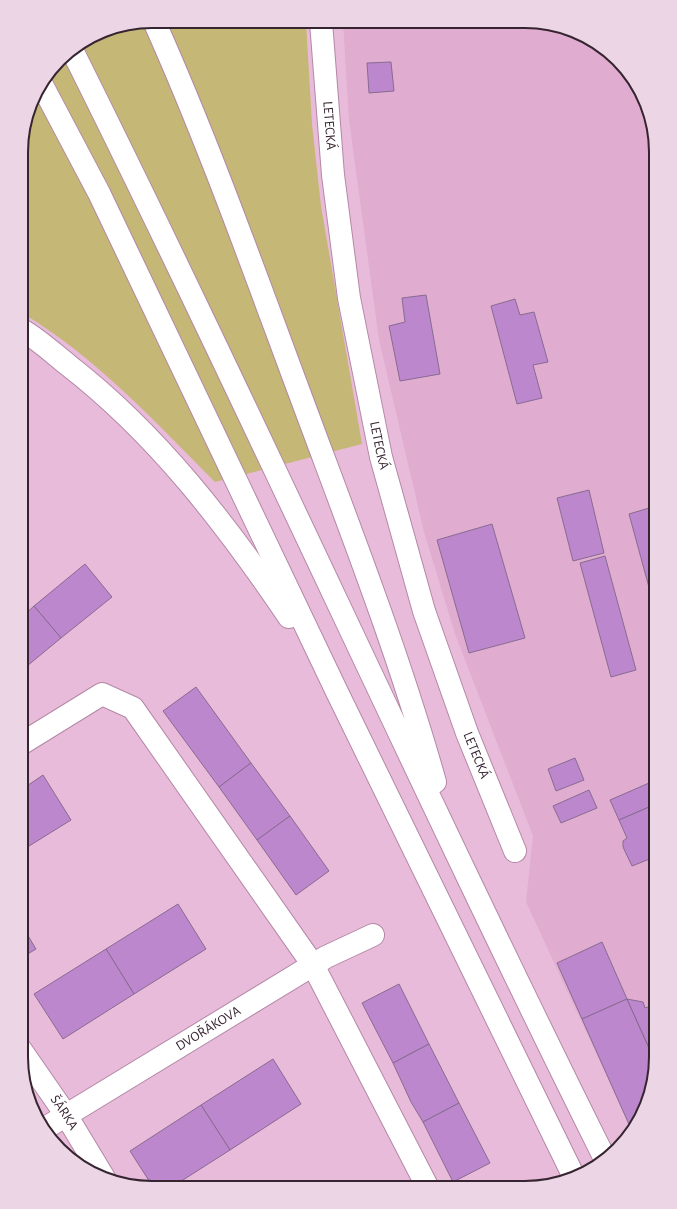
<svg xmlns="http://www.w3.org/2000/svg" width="677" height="1209" font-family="'Alegreya Sans',sans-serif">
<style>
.built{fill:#e0add0}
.green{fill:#c5b775}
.building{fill:#bc87cc;stroke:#886b91}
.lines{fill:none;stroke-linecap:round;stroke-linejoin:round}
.minor-casing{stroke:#b488a6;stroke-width:24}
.highway-casing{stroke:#b488a6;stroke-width:24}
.minor{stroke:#fff;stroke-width:22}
.highway{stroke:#fff;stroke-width:22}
.labels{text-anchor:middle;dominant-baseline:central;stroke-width:4;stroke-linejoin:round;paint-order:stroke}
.street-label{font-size:14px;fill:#362531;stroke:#fce4f4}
.rim{fill:none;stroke:#362531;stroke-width:2}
</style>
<rect width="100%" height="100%" fill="#e9bbda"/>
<path class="built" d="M343,22L550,23L611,53L649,110L656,152V1066L646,1107L632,1131L526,902L533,836L455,634L424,532L379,340L349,120Z"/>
<path class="green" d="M152,21L306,22L312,124L321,206L362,444L215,482C155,422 96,357 22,313V135L35,94L66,54L102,31Z"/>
<g class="building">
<path d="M391,62L394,91L369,93L367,63Z"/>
<path d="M426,295L440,374L400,381L389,326L405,322L402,298Z"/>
<path d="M515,299L520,315L534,312L548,362L533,365L542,398L517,404L491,306Z"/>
<path d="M589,490L604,553L573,561L557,498Z"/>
<path d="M656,506V613L629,514Z"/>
<path d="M492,524L525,638L469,653L437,540Z"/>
<path d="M605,556L636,670L611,677L580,563Z"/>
<path d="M85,564L112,597L61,638L34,606Z"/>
<path d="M34,606L61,638L21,671L22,617Z"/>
<path d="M196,687L251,763L219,787L163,711Z"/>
<path d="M575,758L584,780L556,791L548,769Z"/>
<path d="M251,763L290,816L257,840L219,787Z"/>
<path d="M43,775L71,820L21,851V790Z"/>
<path d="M656,780V804L619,820L610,800Z"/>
<path d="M589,790L597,808L561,823L553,806Z"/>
<path d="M656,804V866L652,858L632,866L623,847V841L627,838L619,820Z"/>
<path d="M290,816L329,871L296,895L257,840Z"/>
<path d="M178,904L206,949L134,994L106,949Z"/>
<path d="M21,924L36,949L21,958Z"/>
<path d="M602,942L627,999L582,1019L557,963Z"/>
<path d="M106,949L134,994L63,1039L34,994Z"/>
<path d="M399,984L429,1044L393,1063L362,1003Z"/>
<path d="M627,999L656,1064L646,1107L632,1131L582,1019Z"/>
<path d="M627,999L643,1002L645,1008L656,1004L655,1061Z"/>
<path d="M429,1044L459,1103L423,1122L411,1102L393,1063Z"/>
<path d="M273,1059L301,1104L230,1150L201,1105Z"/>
<path d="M459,1103L490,1163L453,1182L423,1122Z"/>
<path d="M201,1105L230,1150L172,1187H153L130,1151Z"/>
</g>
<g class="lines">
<defs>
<g id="minor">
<path id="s1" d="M321,22L333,175L349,298L381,457L424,611L467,733L515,851"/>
<path d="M21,744L102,694L133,708L313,965L428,1188"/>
<path id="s2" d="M21,1050L66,1115L104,1178"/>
<path id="s3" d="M47,1127L326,957L373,935"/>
</g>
<g id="highway">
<path d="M154,21C209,144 254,271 301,397C348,524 398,651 435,782"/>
<path d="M72,50C255,417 422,792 605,1159"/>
<path d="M42,85L99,193L337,692L574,1177"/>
<path d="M22,330C38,339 53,353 68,365C157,434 226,524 289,617"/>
</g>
</defs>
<use href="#minor" class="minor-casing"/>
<use href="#highway" class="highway-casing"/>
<use href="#minor" class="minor"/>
<use href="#highway" class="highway"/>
</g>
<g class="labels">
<g class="street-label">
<text stroke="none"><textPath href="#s1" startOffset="104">LETECKÁ</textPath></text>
<text stroke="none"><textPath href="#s1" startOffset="428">LETECKÁ</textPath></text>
<text stroke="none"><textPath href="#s1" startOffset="753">LETECKÁ</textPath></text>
<text stroke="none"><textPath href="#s3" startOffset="189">DVOŘÁKOVA</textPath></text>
<text stroke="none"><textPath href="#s2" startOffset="76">ŠÁRKA</textPath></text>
</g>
</g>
<path d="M0 0H677V1209H0ZM152 28H525A124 124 0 0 1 649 152V1057A124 124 0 0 1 525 1181H152A124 124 0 0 1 28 1057V152A124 124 0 0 1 152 28Z" fill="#ecd5e4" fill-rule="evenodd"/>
<path class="rim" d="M152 28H525A124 124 0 0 1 649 152V1057A124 124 0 0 1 525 1181H152A124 124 0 0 1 28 1057V152A124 124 0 0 1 152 28Z"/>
</svg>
